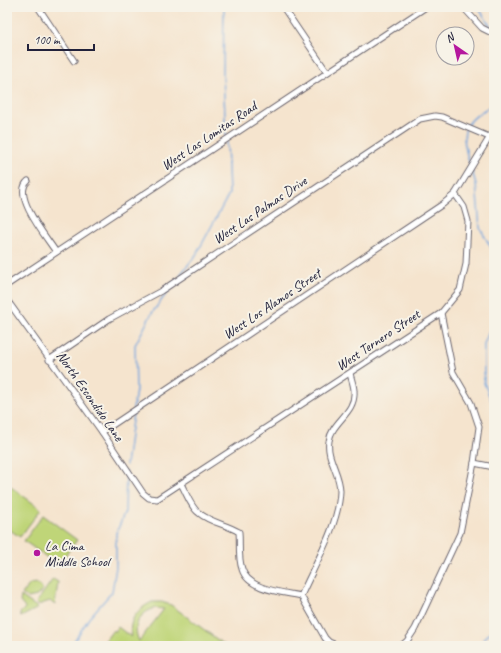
<svg xmlns="http://www.w3.org/2000/svg" width="501" height="653" font-family="Caveat,sans-serif">
<style>
.green{fill:#bfd578;stroke:#707c5a;fill-rule:evenodd}
.lines{fill:none;stroke-linecap:round;stroke-linejoin:round}
.stream{stroke:#72a4dd;stroke-width:1.5}
.minor-casing{stroke:#6c666e;stroke-width:7}
.minor{stroke:#fff;stroke-width:5}
.poi-dot{fill:#b5179e;stroke:#f7f3e8;stroke-width:1.5}
.labels{text-anchor:middle;dominant-baseline:central;stroke-width:4;stroke-linejoin:round;paint-order:stroke}
.street-label{font-size:14px;fill:#22223b;stroke:#f7f3e8}
.poi-label{font-size:14px;fill:#22223b;stroke:#f7f3e8;text-anchor:start}
</style>
<rect width="100%" height="100%" fill="#f7f3e8"/>
<filter id="ink" filterUnits="userSpaceOnUse"><feTurbulence type="fractalNoise" baseFrequency=".025" numOctaves="2"/><feDisplacementMap in="SourceGraphic" scale="8" xChannelSelector="R" yChannelSelector="G"/><feConvolveMatrix kernelMatrix="1 2 1 2 8 2 1 2 1" color-interpolation-filters="sRGB"/></filter>
<filter id="wash" filterUnits="userSpaceOnUse"><feTurbulence type="fractalNoise" baseFrequency=".012" numOctaves="4" result="noise"/><feDisplacementMap in="SourceGraphic" scale="16" xChannelSelector="R" yChannelSelector="G"/><feGaussianBlur stdDeviation="0.9" result="paint"/><feColorMatrix in="noise" values="0 0 0 0 0 0 0 0 0 0 0 0 0 0 0 0 0 1.4 0 .05"/><feComposite in="paint" operator="in"/></filter>
<g filter="url(#wash)">
<rect width="100%" height="100%" fill="#f5e4ce"/>
<g class="green">
<path d="M7,484L41,509L20,537L7,528Z"/>
<path d="M43,515L77,540L58,565L24,541Z"/>
<path d="M53,579L58,582L55,605L50,601L38,605L36,603Z"/>
<path d="M36,583L43,589L37,596L28,598L22,594L30,584Z"/>
<path d="M21,596L38,608L21,617L20,613L25,608L20,602Z"/>
<path d="M152,602H162L171,605L226,646H101L113,630L115,632L118,627L131,637C128,620 137,609 152,602ZM155,608L164,609L139,641C132,626 139,613 155,608Z"/>
</g>
<g class="lines">
<g class="stream">
<path d="M224,7L223,75L226,137"/>
<path d="M478,7L494,32"/>
<path d="M470,165C459,130 462,123 494,104"/>
<path d="M472,171L476,184L480,228L494,253"/>
<path d="M180,275L196,255L229,194L227,141"/>
<path d="M494,320L484,344V383L494,407"/>
<path d="M133,409L136,390L135,345L152,313L172,286"/>
<path d="M126,465L133,413"/>
<path d="M71,646L89,618L112,592L116,567V534L125,512L126,471"/>
<path d="M481,646L484,639L494,628"/>
</g>
</g>
</g>
<g filter="url(#ink)">
<g class="lines">
<defs>
<g id="minor">
<path d="M38,7L74,61"/>
<path d="M283,7L327,72"/>
<path d="M463,7L482,28L494,34"/>
<path d="M28,181C11,195 47,238 56,252"/>
<path d="M7,285L426,7"/>
<path d="M7,300L102,432L143,493L149,498L157,499L441,313L460,290L466,264L468,221L464,207L455,194L494,130"/>
<path d="M49,360L109,319L161,291L420,119L435,116L442,117L489,137L494,142"/>
<path d="M102,432L443,204L455,194"/>
<path d="M474,463L494,467"/>
<path d="M181,484C186,492 191,508 199,513C211,523 226,524 239,532C240,544 238,558 242,569C248,590 282,592 301,596L325,638L329,642L339,646"/>
<path d="M301,596C314,566 339,525 340,491C340,473 326,458 329,441C332,421 356,413 354,391C354,385 351,379 350,373"/>
<path d="M401,646L407,641L415,629L460,533L474,463L479,427L471,403L453,372L441,313"/>
</g>
</defs>
<use href="#minor" class="minor-casing"/>
<use href="#minor" class="minor"/>
</g>
</g>
<circle class="poi-dot" cx="37" cy="553" r="4"/>
<g class="labels">
<g class="street-label">
<text transform="translate(209 136) rotate(-34)">West Las Lomitas Road</text>
<text transform="translate(260 210) rotate(-34)">West Las Palmas Drive</text>
<text transform="translate(272 304) rotate(-34)">West Los Alamos Street</text>
<text transform="translate(378 340) rotate(-34)">West Ternero Street</text>
<text transform="translate(90 396) rotate(55)">North Escondido Lane</text>
</g>
<g class="poi-label">
<text x="45" y="545">La Cima<tspan x="45" dy="16">Middle School</tspan></text>
</g>
</g>
<rect width="501" height="653" fill="none" stroke="#f7f3e8" stroke-width="24"/>
<g transform="translate(455 46) rotate(326)"><circle r="19" fill="#f7f3e8" stroke="#a29fa3"/>
<path d="M0-3L7 15L0 10L-7 15Z" fill="#b5179e"/>
<text y="-6" font-size="11" font-weight="bold" text-anchor="middle" fill="#22223b">N</text>
</g>
<path d="M28 44v6h66v-6" fill="none" stroke="#22223b" stroke-width="2"/>
<text x="34" y="44" font-size="12" fill="#22223b" stroke="#f7f3e8" stroke-width="3" paint-order="stroke">100 m</text>
</svg>
